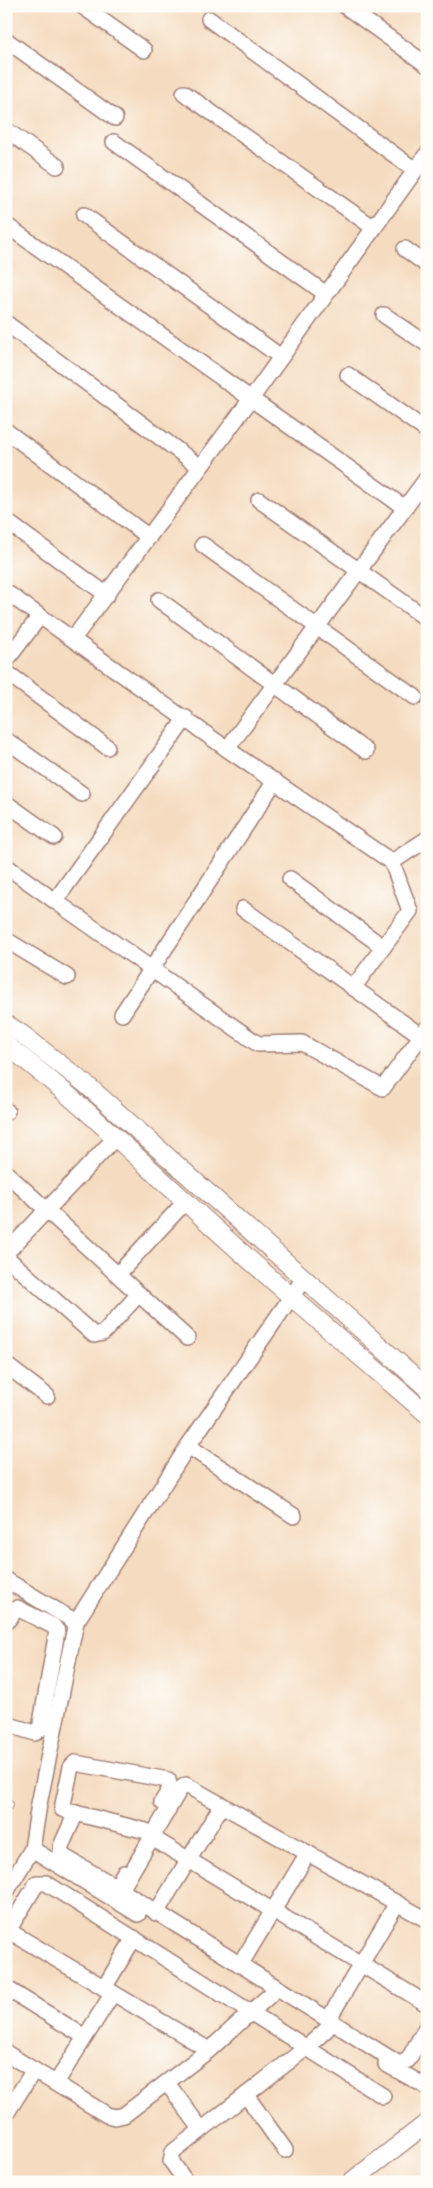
<svg xmlns="http://www.w3.org/2000/svg" width="433" height="2188" font-family="'Indie Flower',sans-serif">
<style>
.lines{fill:none;stroke-linecap:round;stroke-linejoin:round}
.service-casing{stroke:#a07d75;stroke-width:10}
.minor-casing{stroke:#a07d75;stroke-width:18}
.tertiary-casing{stroke:#a07d75;stroke-width:20}
.service{stroke:#fff;stroke-width:8}
.minor{stroke:#fff;stroke-width:15}
.tertiary{stroke:#fff;stroke-width:18}
</style>
<rect width="100%" height="100%" fill="#fdfcf7"/>
<filter id="ink" filterUnits="userSpaceOnUse"><feTurbulence type="fractalNoise" baseFrequency=".02" numOctaves="2"/><feDisplacementMap in="SourceGraphic" scale="10" xChannelSelector="R" yChannelSelector="G"/><feConvolveMatrix kernelMatrix="1 2 1 2 8 2 1 2 1" color-interpolation-filters="sRGB"/></filter>
<filter id="wash" filterUnits="userSpaceOnUse"><feTurbulence type="fractalNoise" baseFrequency=".0096" numOctaves="4" result="noise"/><feDisplacementMap in="SourceGraphic" scale="20" xChannelSelector="R" yChannelSelector="G"/><feGaussianBlur stdDeviation="1.12" result="paint"/><feColorMatrix in="noise" values="0 0 0 0 0 0 0 0 0 0 0 0 0 0 0 0 0 1.4 0 .05"/><feComposite in="paint" operator="in"/></filter>
<g filter="url(#wash)">
<rect width="100%" height="100%" fill="#f5dbbf"/>
</g>
<g filter="url(#ink)">
<g class="lines">
<defs>
<path id="service" d="M6,1803L9,1805"/>
<g id="minor">
<path d="M82,6L144,50"/>
<path d="M345,6L427,65"/>
<path d="M209,19L415,170"/>
<path d="M6,40L115,118"/>
<path d="M184,93L374,228"/>
<path d="M6,130L57,166"/>
<path d="M114,142L326,294"/>
<path d="M84,215L281,357"/>
<path d="M6,225L405,508"/>
<path d="M405,249L427,265"/>
<path d="M384,315L427,344"/>
<path d="M6,323L200,467"/>
<path d="M348,375L427,431"/>
<path d="M6,431L149,537"/>
<path d="M427,478L227,749L392,862L427,839"/>
<path d="M259,500L427,619"/>
<path d="M6,521L107,595"/>
<path d="M203,545L415,697"/>
<path d="M6,592L227,749"/>
<path d="M159,600L366,751"/>
<path d="M73,639L251,399L427,154"/>
<path d="M6,661L40,616"/>
<path d="M6,672L107,747"/>
<path d="M186,718L55,901L258,1044L302,1043L383,1088L427,1028"/>
<path d="M6,740L82,794"/>
<path d="M6,803L54,837"/>
<path d="M6,866L55,901"/>
<path d="M290,879L383,947"/>
<path d="M243,909L427,1040"/>
<path d="M6,940L67,977"/>
<path d="M353,988L410,911L392,862"/>
<path d="M122,1014L275,781"/>
<path d="M6,1112L7,1111"/>
<path d="M6,1173L187,1338"/>
<path d="M6,1253L116,1137"/>
<path d="M6,1257L94,1335L103,1333L139,1294"/>
<path d="M118,1274L185,1202"/>
<path d="M6,1365L47,1396"/>
<path d="M188,1446L294,1516"/>
<path d="M6,1580L76,1622"/>
<path d="M6,1724L35,1733L40,1729L57,1631L53,1626L17,1608L8,1620"/>
<path d="M62,1809L71,1767L75,1763L168,1780L170,1789L162,1802"/>
<path d="M67,1811L146,1831"/>
<path d="M76,1813L61,1846V1855L113,1885L118,1883L124,1873"/>
<path d="M151,1837L427,2004"/>
<path d="M32,1849L138,1914"/>
<path d="M6,1892L32,1849L39,1804L76,1622L188,1446L303,1280"/>
<path d="M156,1913L222,1805"/>
<path d="M427,1920L186,1785L180,1789L121,1890L399,2064L408,2060L427,2026"/>
<path d="M9,1931L113,1993"/>
<path d="M6,1934L37,1883H46L383,2096"/>
<path d="M240,1965L308,1853"/>
<path d="M6,1988L85,2037"/>
<path d="M104,1988L134,1938"/>
<path d="M328,2020L397,1903"/>
<path d="M6,2053L107,2115L115,2117L124,2115L209,2050L270,1995"/>
<path d="M386,2064L427,2087"/>
<path d="M56,2083L113,1993L209,2050"/>
<path d="M167,2083L201,2129"/>
<path d="M246,2095L285,2150"/>
<path d="M6,2114L34,2070"/>
<path d="M186,2182L171,2161L173,2152L306,2048L327,2029"/>
</g>
<g id="tertiary">
<path d="M6,1024L23,1035L88,1086L427,1388"/>
<path d="M6,1045C70,1093 127,1148 186,1202C264,1275 346,1344 427,1414"/>
<path d="M351,2182L427,2123"/>
</g>
</defs>
<use href="#service" class="service-casing"/>
<use href="#minor" class="minor-casing"/>
<use href="#tertiary" class="tertiary-casing"/>
<use href="#service" class="service"/>
<use href="#minor" class="minor"/>
<use href="#tertiary" class="tertiary"/>
</g>
</g>
<rect width="433" height="2188" fill="none" stroke="#fdfcf7" stroke-width="25"/>
</svg>
